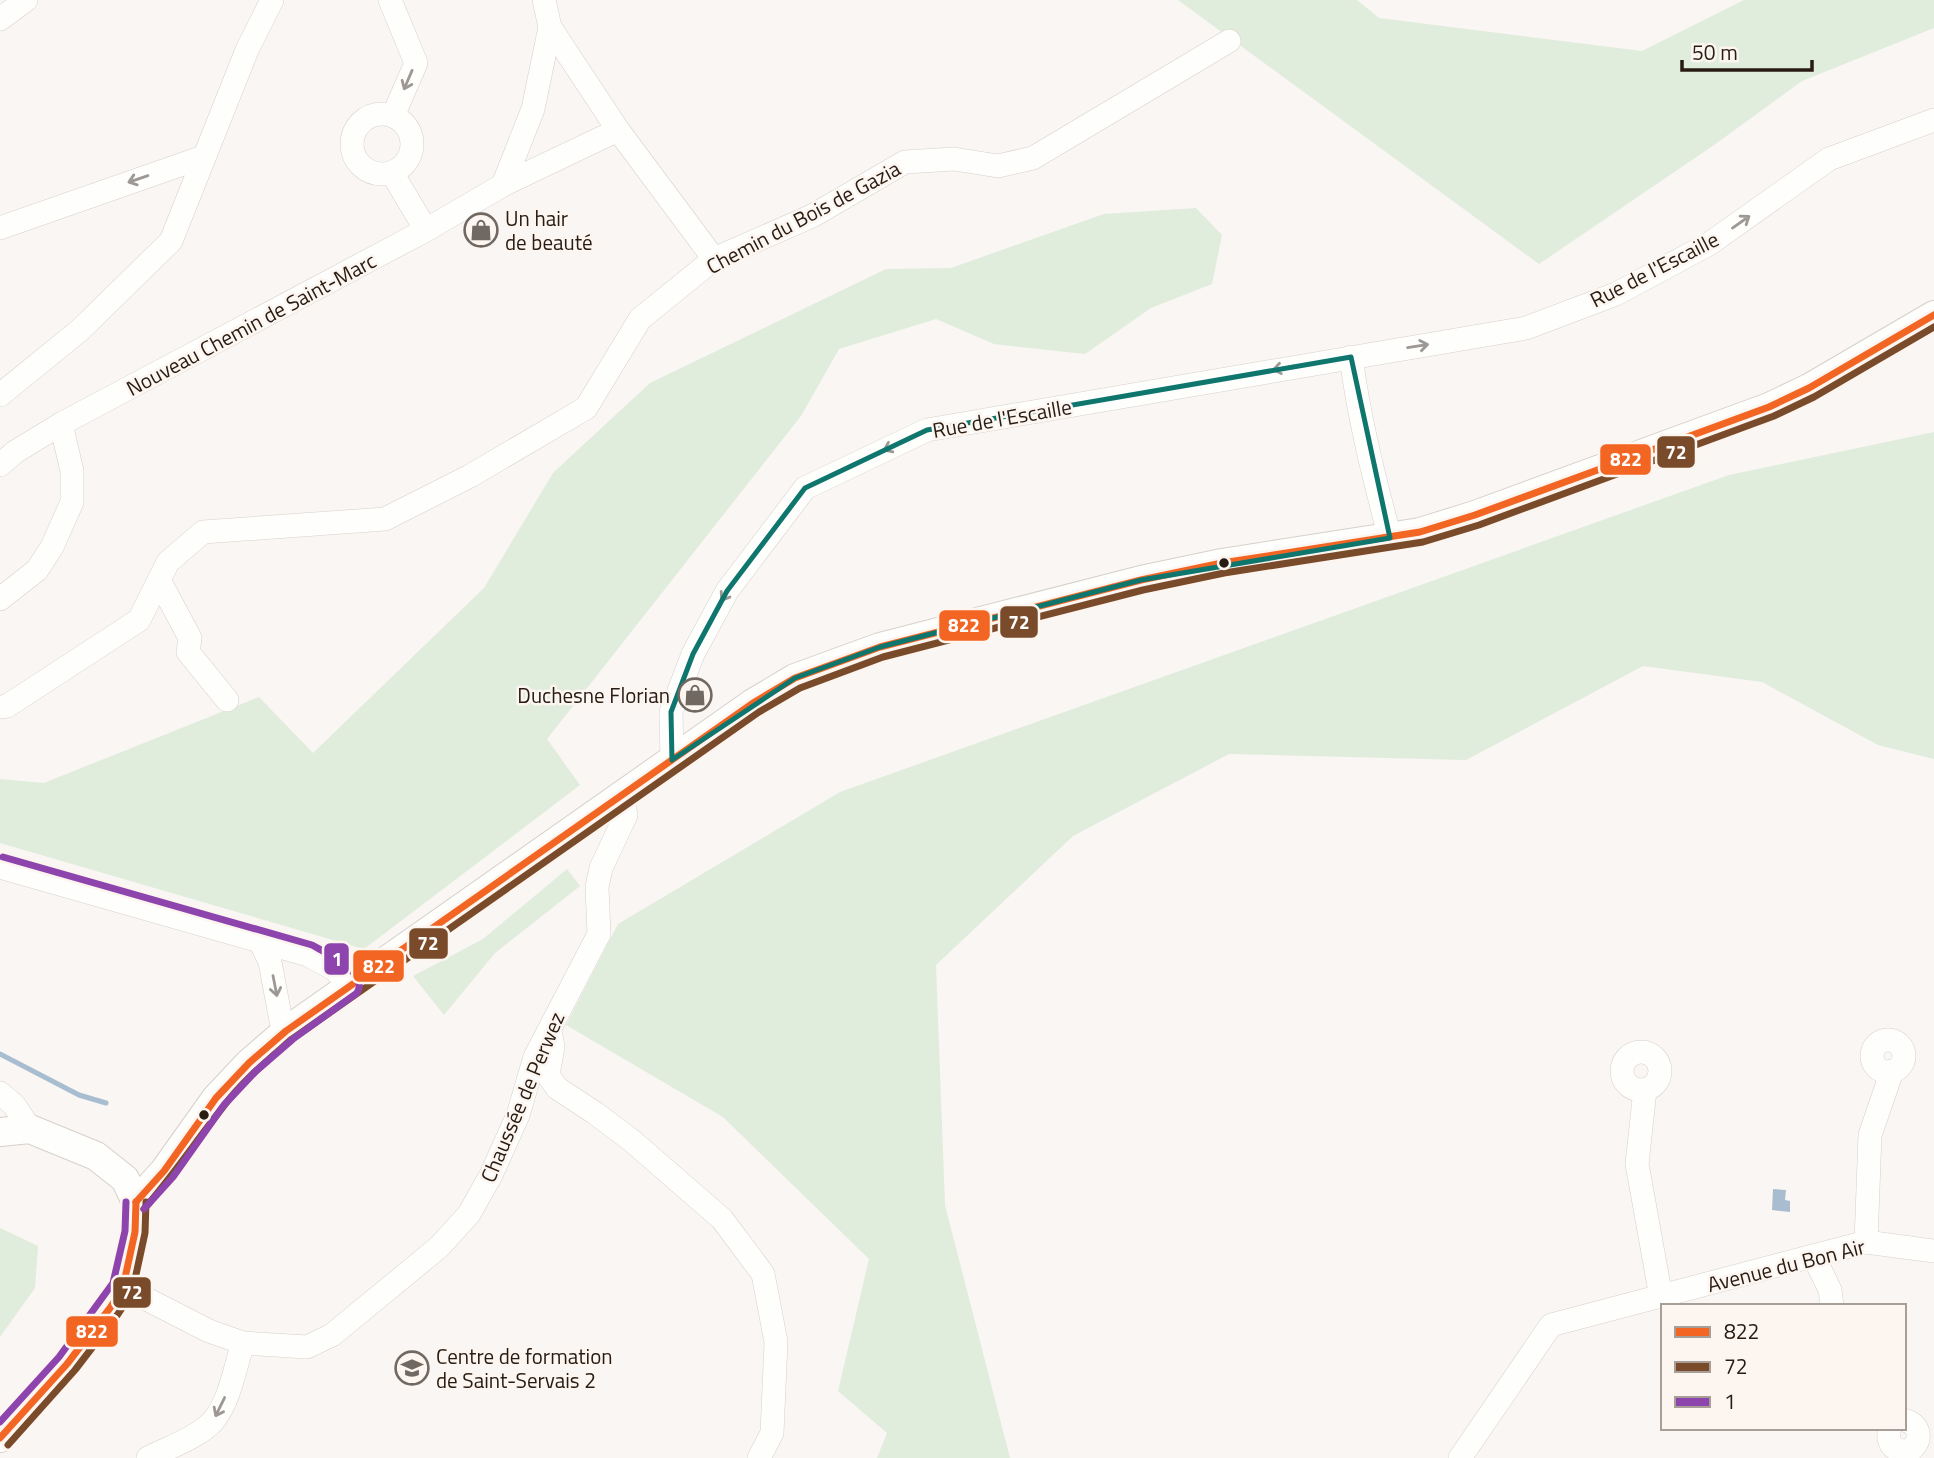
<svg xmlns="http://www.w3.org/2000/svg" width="1934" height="1458" font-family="'Titillium Web',sans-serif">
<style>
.green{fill:#e0ecdc}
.water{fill:#a8bdd0}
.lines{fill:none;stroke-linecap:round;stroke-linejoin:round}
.stream{stroke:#a8bdd0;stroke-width:5}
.minor-casing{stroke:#d8d0ca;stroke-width:24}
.major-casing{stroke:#d8d0ca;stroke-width:30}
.minor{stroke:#fefefd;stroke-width:23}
.major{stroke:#fefefd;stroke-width:28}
.bus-1-casing{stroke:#fcf5f0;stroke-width:12}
.bus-2-casing{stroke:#fcf5f0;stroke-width:12}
.bus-3-casing{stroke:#fcf5f0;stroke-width:12}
.bus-1{stroke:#f26522;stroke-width:7}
.bus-2{stroke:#7a4b2a;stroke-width:7}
.bus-3{stroke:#8e44ad;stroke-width:7}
.oneway{stroke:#9d9893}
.marked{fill:none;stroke:#0f766e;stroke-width:5;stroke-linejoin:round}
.bus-dot{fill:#271b12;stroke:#fcf5f0;stroke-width:2.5}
.labels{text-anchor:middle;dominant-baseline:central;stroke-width:5;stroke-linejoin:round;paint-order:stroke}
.street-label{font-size:21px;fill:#271b12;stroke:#fcf5f0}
.poi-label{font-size:21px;fill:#271b12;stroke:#fcf5f0;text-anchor:start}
.line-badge{stroke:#fcf5f0;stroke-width:2.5}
.badge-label{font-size:19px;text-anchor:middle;font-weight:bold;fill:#fff}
</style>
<rect width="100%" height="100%" fill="#f9f6f3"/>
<g class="green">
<path d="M1178,0H1357L1379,18L1642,51L1744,0H1934V28L1802,81L1714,145L1539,264Z"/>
<path d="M1196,208L1222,235L1212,284L1151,308L1085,354L994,344L936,319L839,349L801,416L547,739L580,785L364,949L0,843V779L44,783L259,697L313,753L484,588L553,473L650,383L886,269L951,268L1104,214Z"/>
<path d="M1934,432V759L1878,745L1762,682L1643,666L1466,760L1229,754L1073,836L936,965L945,1205L1010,1458H877L887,1433L838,1391L869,1259L723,1117L566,1025L618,924L840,792L1729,475Z"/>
<path d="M567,869L580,886L495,953L444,1015L413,976L483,939Z"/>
<path d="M0,1228L38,1246L35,1288L0,1337Z"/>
</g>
<path class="water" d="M1773,1189L1786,1190L1785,1200L1790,1201V1212L1772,1210Z"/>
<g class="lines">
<path class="stream" d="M0,1054L79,1095L106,1103"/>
<defs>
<g id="minor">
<path d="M390,0L416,63L393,116"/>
<path d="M544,0L550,27L618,130L714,259"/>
<path d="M0,19L26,0"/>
<circle cx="382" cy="144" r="30"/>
<path d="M392,173L426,230"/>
<path d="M503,185L533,109L550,27"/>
<path d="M0,228L203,157"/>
<path d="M1351,357C1359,418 1374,478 1390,538"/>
<path d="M0,395L80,330L171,241L247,50L272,0"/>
<path d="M0,465L15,452L61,424L426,230L503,185L618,130"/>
<path d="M159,580L190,638L188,652L227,700"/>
<path d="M0,599L37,570L52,547L72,502V471L61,424"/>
<path d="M0,707L7,706L139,620L168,562L203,532L385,519L470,476L586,408L640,319L714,259L812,216L905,162L954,159L998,166L1033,158L1229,41"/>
<path d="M672,760L671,712L693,654L727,591L805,488L927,430L1526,328L1616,294L1709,244L1829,159L1934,120"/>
<path d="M0,867L308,955L334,969L350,985"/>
<path d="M260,941L270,962L281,1021L286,1031"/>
<path d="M550,1030L553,1047L548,1075L557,1088L595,1113L631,1140L722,1219L763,1274L776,1342L772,1433L759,1458"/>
<circle cx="1888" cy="1056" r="16"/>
<circle cx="1641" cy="1071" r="19"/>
<path d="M1645,1090L1637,1164L1661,1297"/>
<path d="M0,1093L14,1105L30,1129"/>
<path d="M1866,1242L1870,1135L1892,1071"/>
<path d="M1814,1257L1830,1290L1832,1306"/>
<path d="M123,1287L209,1331L243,1343L307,1347L332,1335L439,1247L469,1214L491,1175L518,1115L535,1057L599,934L597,887L601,868L626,815L622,795"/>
<path d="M1890,1428C1885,1444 1896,1455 1912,1449C1923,1438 1919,1424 1904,1420"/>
<path d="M148,1458C169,1447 198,1438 214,1420C230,1400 235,1367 243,1343"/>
<path d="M1460,1458L1551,1325L1866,1242L1934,1251"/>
</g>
<g id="major">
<path d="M0,1132L30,1129L96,1156L125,1179L136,1202L135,1232L123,1287L110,1308L67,1364L0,1438"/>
<path d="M136,1202L164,1171L216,1098L249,1063L286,1031L753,703L795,678L880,647L1141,580L1222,563L1420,532L1475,515L1769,407L1809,388L1934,315"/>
</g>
</defs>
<use href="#minor" class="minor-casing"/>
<use href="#major" class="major-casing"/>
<use href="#minor" class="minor"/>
<use href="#major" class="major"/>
<defs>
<g id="bus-1">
<path d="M136,1202L164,1171L216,1098L249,1063L286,1031L753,703L795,678L880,647L1141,580L1222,563L1420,532L1475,515L1769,407L1809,388L1934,315"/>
<path d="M0,1438L67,1364L110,1308L123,1287L135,1232L136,1202"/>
</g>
<g id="bus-2">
<path d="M144,1209C173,1176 196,1141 223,1107C242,1081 268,1060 292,1039L759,712L800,688L883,657L1143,590L1224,573L1423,542L1479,525L1774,416L1814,397L1934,327"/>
<path d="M8,1445L75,1370L118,1314L132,1293L145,1233L146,1202"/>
</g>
<g id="bus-3">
<path d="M3,857L312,945C326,953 370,973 357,993L293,1039L256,1071L224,1105L173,1177L144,1209"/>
<path d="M0,1422L59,1357L113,1283L125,1231L126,1202"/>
</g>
</defs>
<use href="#bus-1" class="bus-1-casing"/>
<use href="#bus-2" class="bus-2-casing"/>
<use href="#bus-3" class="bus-3-casing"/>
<use href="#bus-1" class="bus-1"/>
<use href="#bus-2" class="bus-2"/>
<use href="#bus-3" class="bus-3"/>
</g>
<defs><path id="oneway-shaft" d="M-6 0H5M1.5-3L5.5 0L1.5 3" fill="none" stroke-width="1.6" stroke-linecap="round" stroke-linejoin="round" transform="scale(1.75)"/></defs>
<g class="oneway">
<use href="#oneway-shaft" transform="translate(408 80) rotate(113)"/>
<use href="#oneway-shaft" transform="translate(138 179) rotate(161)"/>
<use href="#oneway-shaft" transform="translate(1741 222) rotate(-35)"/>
<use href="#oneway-shaft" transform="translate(1418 346) rotate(-9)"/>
<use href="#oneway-shaft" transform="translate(1283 368) rotate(170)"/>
<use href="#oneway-shaft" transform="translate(893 446) rotate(155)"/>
<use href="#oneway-shaft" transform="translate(727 592) rotate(123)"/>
<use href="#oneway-shaft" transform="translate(275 986) rotate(79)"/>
<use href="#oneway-shaft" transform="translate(220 1407) rotate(116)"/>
</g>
<path class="marked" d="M1351,357L1390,538L1141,580L880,647L795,678L672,760L671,712L693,654L727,591L805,488L927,430Z"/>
<defs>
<symbol id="shop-ring" viewBox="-11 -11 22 22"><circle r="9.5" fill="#fcf5f0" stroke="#706861" stroke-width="1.5"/><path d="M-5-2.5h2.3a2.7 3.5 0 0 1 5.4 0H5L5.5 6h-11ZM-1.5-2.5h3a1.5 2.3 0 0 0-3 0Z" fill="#706861"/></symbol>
<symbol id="university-ring" viewBox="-11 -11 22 22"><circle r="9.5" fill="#fcf5f0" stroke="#706861" stroke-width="1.5"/><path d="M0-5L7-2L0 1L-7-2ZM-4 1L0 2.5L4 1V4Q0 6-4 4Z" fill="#706861"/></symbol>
</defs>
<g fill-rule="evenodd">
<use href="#shop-ring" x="462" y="211" width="38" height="38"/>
<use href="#shop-ring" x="676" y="676" width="38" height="38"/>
<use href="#university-ring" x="393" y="1349" width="38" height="38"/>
</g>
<g class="bus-dot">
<circle cx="1224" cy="563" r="6"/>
<circle cx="204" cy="1115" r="6"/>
</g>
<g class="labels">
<g class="street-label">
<text transform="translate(803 217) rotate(-28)">Chemin du Bois de Gazia</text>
<text transform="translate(1654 269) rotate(-27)">Rue de l'Escaille</text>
<text transform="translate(251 324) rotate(-28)">Nouveau Chemin de Saint-Marc</text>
<text transform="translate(1002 418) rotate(-10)">Rue de l'Escaille</text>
<text transform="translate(522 1097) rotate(-67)">Chaussée de Perwez</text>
<text transform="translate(1786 1265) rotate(-14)">Avenue du Bon Air</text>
</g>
<g class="poi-label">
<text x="505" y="218">Un hair<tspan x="505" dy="24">de beauté</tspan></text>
<text x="670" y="695" text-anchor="end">Duchesne Florian</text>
<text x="436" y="1356">Centre de formation<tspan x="436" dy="24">de Saint-Servais 2</tspan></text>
</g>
</g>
<g class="line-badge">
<rect x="1656" y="435" width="40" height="34" rx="7" fill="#7a4b2a"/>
<rect x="1599" y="443" width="53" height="33" rx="7" fill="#f26522"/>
<rect x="999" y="605" width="40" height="34" rx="7" fill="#7a4b2a"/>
<rect x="938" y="609" width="53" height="33" rx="7" fill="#f26522"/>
<rect x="408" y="927" width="41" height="33" rx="7" fill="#7a4b2a"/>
<rect x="323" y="942" width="27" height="34" rx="7" fill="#8e44ad"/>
<rect x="352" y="949" width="53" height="34" rx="7" fill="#f26522"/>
<rect x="112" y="1276" width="40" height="33" rx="7" fill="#7a4b2a"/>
<rect x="65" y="1315" width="54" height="33" rx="7" fill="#f26522"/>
</g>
<g class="badge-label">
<text x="1676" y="459">72</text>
<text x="1626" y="466">822</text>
<text x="1019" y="629">72</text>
<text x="964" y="632">822</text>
<text x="428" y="950">72</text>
<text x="337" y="966">1</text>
<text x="379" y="973">822</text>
<text x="132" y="1299">72</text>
<text x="92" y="1338">822</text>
</g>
<rect x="1661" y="1304" width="245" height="126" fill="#fcf5f0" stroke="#a79e97" stroke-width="2"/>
<rect x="1675" y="1327" width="35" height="10" fill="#f26522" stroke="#a79e97" stroke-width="2"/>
<text x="1724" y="1339" font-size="21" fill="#271b12">822</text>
<rect x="1675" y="1362" width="35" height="10" fill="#7a4b2a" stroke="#a79e97" stroke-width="2"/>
<text x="1724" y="1374" font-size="21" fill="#271b12">72</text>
<rect x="1675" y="1397" width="35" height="10" fill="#8e44ad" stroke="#a79e97" stroke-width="2"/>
<text x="1724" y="1409" font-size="21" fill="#271b12">1</text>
<path d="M1682 60v10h130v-10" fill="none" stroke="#271b12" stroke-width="3.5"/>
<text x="1692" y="60" font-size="21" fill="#271b12" stroke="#fcf5f0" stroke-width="5" paint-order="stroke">50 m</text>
</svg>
